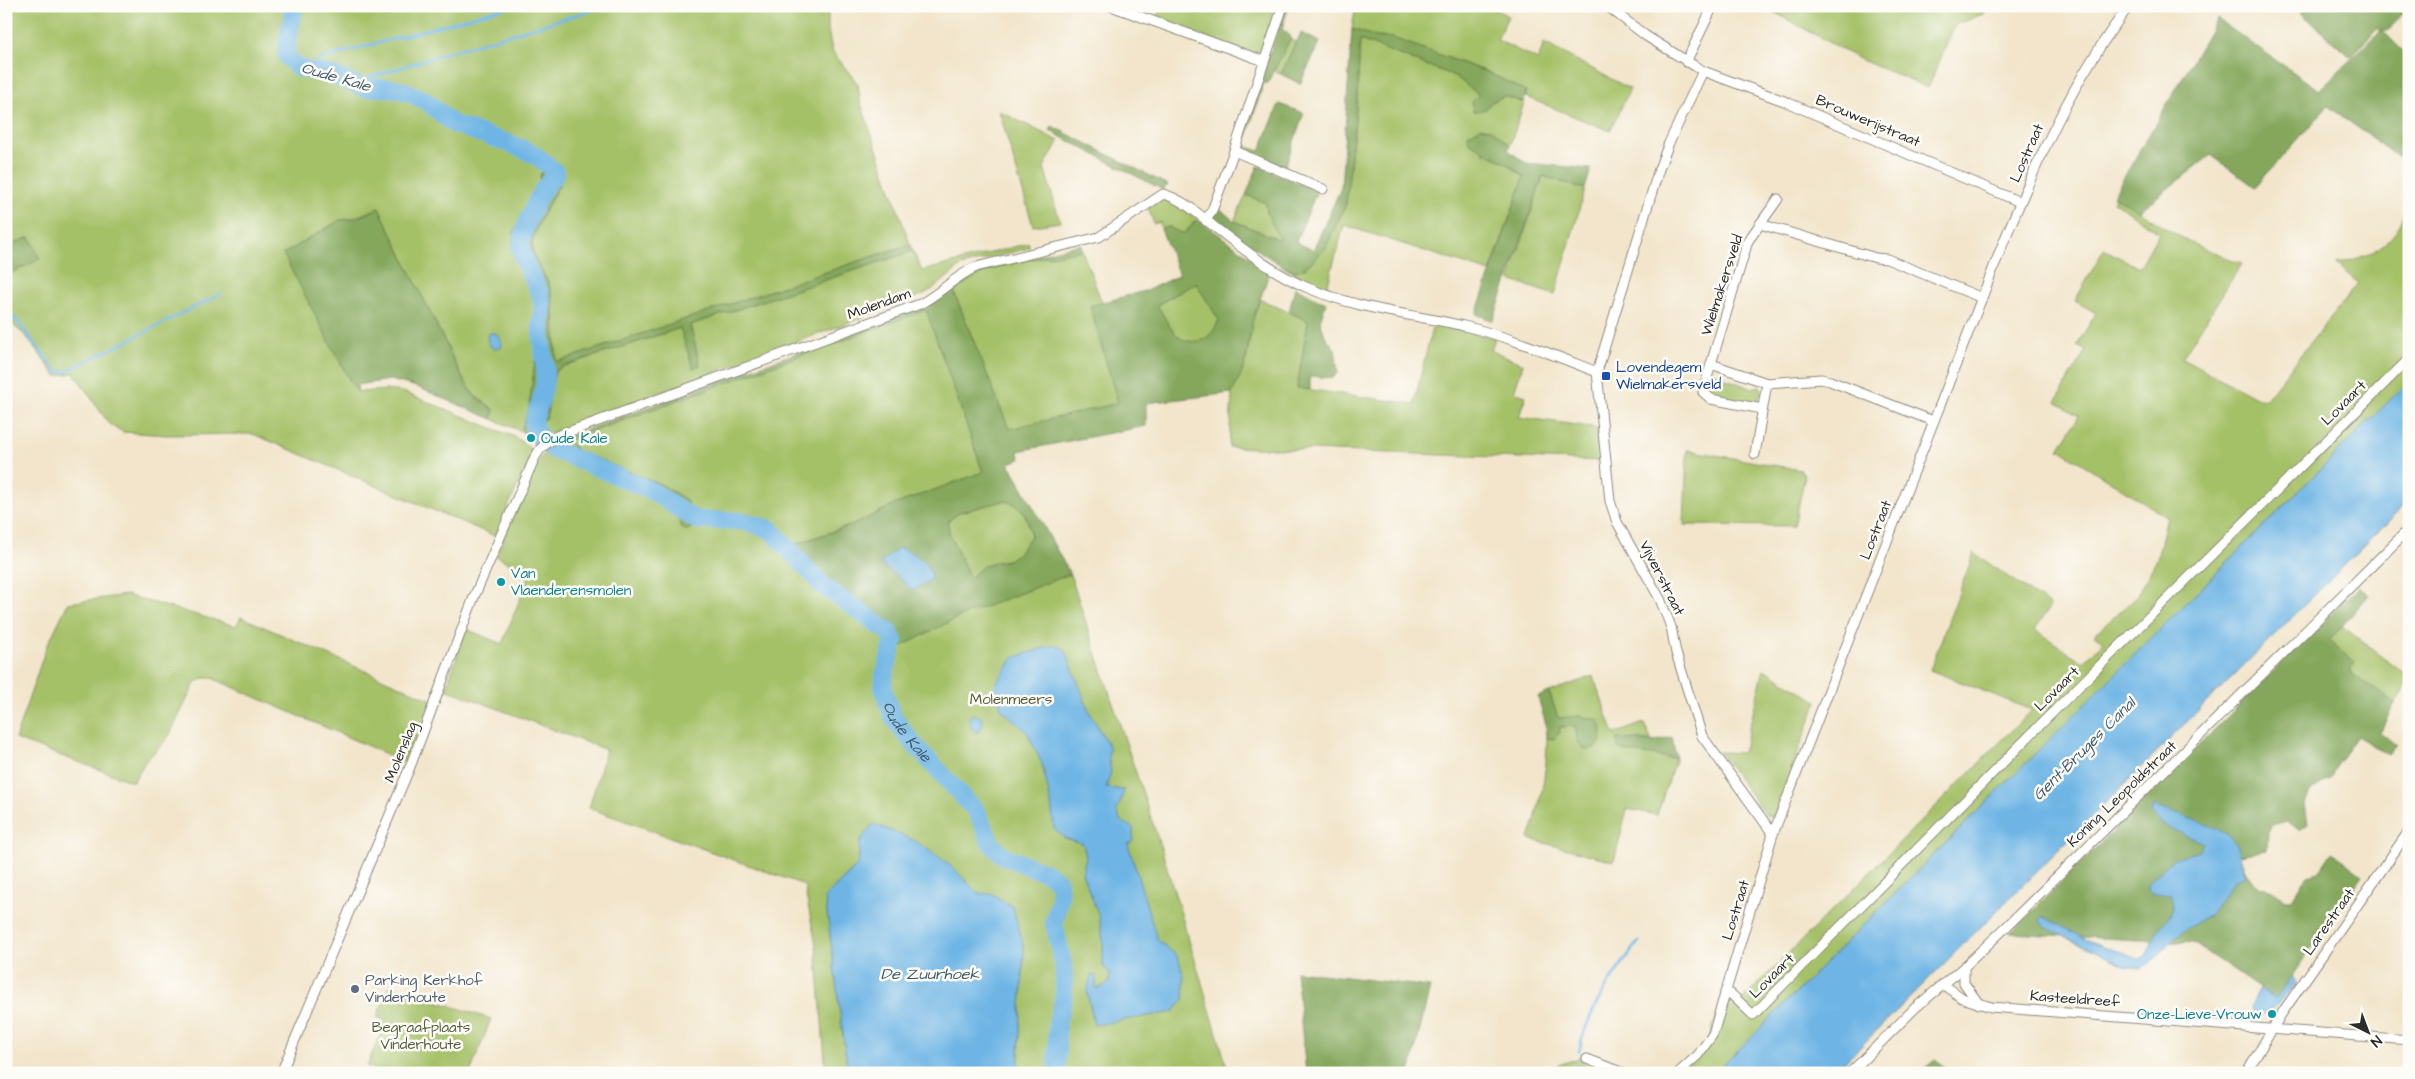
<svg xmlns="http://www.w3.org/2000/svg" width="2415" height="1079" font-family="'Architects Daughter',sans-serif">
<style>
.green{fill:#a5c168;stroke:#68764a}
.forest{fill:#84a75c;stroke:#586944;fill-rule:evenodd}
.water{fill:#6eb5e5;stroke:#4c7088}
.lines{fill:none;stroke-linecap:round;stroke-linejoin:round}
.stream{stroke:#6eb5e5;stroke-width:3}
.river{stroke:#6eb5e5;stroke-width:18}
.minor-casing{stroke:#8e887b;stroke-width:11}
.minor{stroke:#fff;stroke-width:9}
.transit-dot{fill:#1a4fb4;stroke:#fdfcf7;stroke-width:2}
.culture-dot{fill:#0f9aa8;stroke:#fdfcf7;stroke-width:2}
.service-dot{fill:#5c6f8a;stroke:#fdfcf7;stroke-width:2}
.labels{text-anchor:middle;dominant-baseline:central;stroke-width:5;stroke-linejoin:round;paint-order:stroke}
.street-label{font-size:15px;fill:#2b2b2b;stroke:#fdfcf7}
.transit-label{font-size:15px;fill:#164399;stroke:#fdfcf7;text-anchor:start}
.culture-label{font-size:15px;fill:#0d838f;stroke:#fdfcf7;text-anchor:start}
.park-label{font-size:15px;fill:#566040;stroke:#fdfcf7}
.service-label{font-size:15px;fill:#4e5e75;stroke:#fdfcf7;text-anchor:start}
.water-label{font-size:16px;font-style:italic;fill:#425b6c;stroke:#fdfcf7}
</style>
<rect width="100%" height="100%" fill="#fdfcf7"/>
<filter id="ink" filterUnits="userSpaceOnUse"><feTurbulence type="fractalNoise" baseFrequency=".02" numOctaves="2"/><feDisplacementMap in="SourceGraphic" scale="10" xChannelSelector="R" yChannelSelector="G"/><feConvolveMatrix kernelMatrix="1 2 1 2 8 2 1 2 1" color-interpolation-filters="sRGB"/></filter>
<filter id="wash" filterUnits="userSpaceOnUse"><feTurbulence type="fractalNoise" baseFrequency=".0096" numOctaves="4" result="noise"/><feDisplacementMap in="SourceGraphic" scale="20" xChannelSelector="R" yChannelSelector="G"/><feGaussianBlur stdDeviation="1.12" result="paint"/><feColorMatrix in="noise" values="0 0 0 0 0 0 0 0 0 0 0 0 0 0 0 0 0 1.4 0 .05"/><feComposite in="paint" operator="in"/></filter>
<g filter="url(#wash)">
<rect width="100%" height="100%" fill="#f2e5cb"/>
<g class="green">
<path d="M6,6H828V30L832,51L858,84L860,101L910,244L557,362C554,337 557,309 549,285C545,273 533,260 532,246C531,231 552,198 560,183L551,174L550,170L541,173L538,188L514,232V250H516L521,265L535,289L539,302L540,311L537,325L540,352L536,355L529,408L521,431L492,419L494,409L475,396L463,379L379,208L350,219L340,220L284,254L358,392L386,390L403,392L517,438L533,451L495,536L253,434L167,435L123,432L109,424L74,373L56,376L26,336L6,319V310L13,306L6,292Z"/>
<path d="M1161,6H1257L1277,13C1272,28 1269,50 1252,54L1156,19Z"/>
<path d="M1345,6H1489L1508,16L1497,40L1538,60L1544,43L1630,89L1610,131L1526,97V91L1487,72L1393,38L1377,37L1352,29L1355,10Z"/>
<path d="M1763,6H1987L1983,14L1955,25L1928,88L1857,58Z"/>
<path d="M1290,39L1296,42L1281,74L1274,71Z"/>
<path d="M1360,40L1455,76L1479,95L1486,109L1491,102L1504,96L1524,103L1510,145L1507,143L1483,153L1503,161L1524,177L1490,272L1344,225L1326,291L1285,268L1297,271L1306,267L1325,249L1346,204L1357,100Z"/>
<path d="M999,111L1059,141L1044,167L1060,222L1033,226Z"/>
<path d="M2409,174V381L1715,1073H1678L1707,1045L1725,992L1740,1002L2032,710L1930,670L1974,553L2050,606L2035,630L2083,662L2104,642L2094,635L2138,595L2157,559L2167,517L2059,449L2079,416L2056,402L2086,350L2077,345L2096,313L2075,301L2104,249L2139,268L2159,233L2113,201L2116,196C2160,225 2191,247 2242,263L2182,358L2257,398L2266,399L2358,283L2336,264C2366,258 2399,244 2405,209C2407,198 2406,185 2409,174Z"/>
<path d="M1543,176L1585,189L1555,295L1509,280Z"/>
<path d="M1246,195L1266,203L1267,213L1280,240L1234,221Z"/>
<path d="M1164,198L1170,200L1197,219L1185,233L1178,232L1169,227L1161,229L1160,222L1154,224L1148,207Z"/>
<path d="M1029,243V248L961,266L933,289L918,297L548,434L540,424V419L543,420L546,418L555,371L564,366L681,328L693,368L700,365L690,325L913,251L922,271Z"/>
<path d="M1082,250L1102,303L1090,306L1118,403L1009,430L954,292C987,261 1039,259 1082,250Z"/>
<path d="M1196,283L1219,320C1215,329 1211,337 1201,340C1176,348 1168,322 1157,305Z"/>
<path d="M1260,299L1308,321L1297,388L1414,404L1433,324L1495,338L1491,350L1523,364L1514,392L1526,396L1519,417L1598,428L1601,461L1229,447L1232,393L1247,357L1253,319Z"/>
<path d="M926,309L983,472L896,504L855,524L793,545L774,526L763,519L747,514L700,515L691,509L686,500L662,485L575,450L568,440Z"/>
<path d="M1717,373L1721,377L1751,388L1760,386L1762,390L1757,403L1712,396L1707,391L1712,375Z"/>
<path d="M1687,450L1801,470L1805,476L1794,526L1684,525Z"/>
<path d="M544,453L594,475L648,494L678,513L677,517L683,529L687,530L697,525L714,526L730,522L760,529L808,577L886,635L887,646L879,680L882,702L888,718L907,743L972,813L980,807L911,734L897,715L888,693L887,681L900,647L961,616L1070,574L1162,851L1229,1073H1018L1024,948L979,894L949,864L860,841L858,865L825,897L848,1073H826L816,945L804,885L589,808L606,750L446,689L466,629L502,644L530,574L496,556L534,469Z"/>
<path d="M1004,501C1024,503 1028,519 1031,536L1019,553L1008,560L993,562L970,578L949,533L948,521L960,512Z"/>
<path d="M126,595L236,626L241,617L432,700L407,763L212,678H204L195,683L168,738L145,762L133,782L15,739L46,648L68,603Z"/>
<path d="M2342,626L2409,677V683L2395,703L2349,672L2329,641Z"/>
<path d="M1764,669L1817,701L1776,812L1772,817L1767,816L1719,752L1743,753Z"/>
<path d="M1593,676L1614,734L1644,723L1652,742L1638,739L1617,740L1663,758H1676L1657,815L1627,809L1614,861L1529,839C1540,806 1547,773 1547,738L1554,739L1560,727L1575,726L1577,737L1580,716L1558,718L1549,692Z"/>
<path d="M390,986L491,1019L470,1073H384L367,1066L386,1021L377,1017Z"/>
<path d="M1581,1054L1586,1056L1584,1064L1609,1073H1535L1579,1058Z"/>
</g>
<g class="forest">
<path d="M1286,6H1289L1282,29L1289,35L1290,39L1267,84L1264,82L1245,143L1247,147L1260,151L1279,104L1304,113L1285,167L1242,150L1239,145Z"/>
<path d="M2305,6H2409L2388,31L2382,30L2409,57V165L2328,106L2255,187L2211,155L2139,211L2113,196L2217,19L2319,90L2381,30L2377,28L2351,57L2300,12Z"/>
<path d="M1352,29L1377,37L1393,38L1487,72L1526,91L1524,103L1504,96L1491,102L1486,109L1473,112L1472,102L1479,95L1455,76L1360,40L1357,100L1346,204L1325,249L1306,267L1297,271L1285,268L1212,219L1217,206L1234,221L1280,240L1267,213L1266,203L1246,195L1258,166L1317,191L1296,242L1313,250L1341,188Z"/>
<path d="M1301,33L1320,42L1300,84L1281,74Z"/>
<path d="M1052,126L1168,185L1163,190L1050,131Z"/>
<path d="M1481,127L1491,129L1510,145L1508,150L1526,163L1591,169L1585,189L1543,176L1493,321L1476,314L1524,177C1508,161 1487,155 1469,142L1468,135Z"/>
<path d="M548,168L551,174L526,220L515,250L512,249L514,232L538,188L541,173Z"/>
<path d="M556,179L560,183C553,198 531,231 532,246C533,261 546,274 550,289C555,313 552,337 557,362L910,244L913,251L690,325L700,365L693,368L680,328L564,366L555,371L546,418L543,420L540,419L550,373L545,325L547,310L542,287L525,256L526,247L527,234Z"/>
<path d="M379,208L463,379L475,396L494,410L492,419L417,387L390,380L357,385L358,392L351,383L283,254L340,220L354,219Z"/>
<path d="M1197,219L1270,271L1253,319L1244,368L1232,393L1146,403V426L1018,451L1021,459L1009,463L1070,574L961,616L900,647L808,577L760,529L730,522L704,527L697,525L687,530L683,529L677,517L681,506L641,481L574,456L555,441L916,309L976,271L1081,244L1082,250C1039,259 987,261 954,292L1009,429L1118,403L1090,306L1148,290L1179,275L1161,229L1169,227L1178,232L1185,233ZM1196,283L1219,320C1215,329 1211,337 1201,340C1176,348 1168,322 1157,305ZM926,310L983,472L896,504L855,524L793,545L774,526L763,519L747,513L700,515L691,509L686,500L662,485L576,450L569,440ZM1004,501C1024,503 1028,519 1031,536L1019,553L1008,560L983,566L970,578L949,533L948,521L960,512Z"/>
<path d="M30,237L40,259L6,276V246Z"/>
<path d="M1295,287L1326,303L1320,321L1325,336L1335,349L1338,372L1333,378L1310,376V390L1297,388L1308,321L1289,312Z"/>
<path d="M540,352L541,390L533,431L525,434L521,431L529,408L536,355Z"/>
<path d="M2359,586L2369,595L2329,641L2355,663L2349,672L2395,703L2380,732L2396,745L2388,755L2357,736L2337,764L2332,778L2316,787L2309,795L2305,804L2308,824L2299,830L2287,821L2272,825L2268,831L2267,850L2240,855C2243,869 2249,880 2261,888C2270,886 2278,894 2285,899H2292L2303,881L2308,875L2319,872L2332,852L2363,876L2276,998L2260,989L2193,943L2010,933Z"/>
<path d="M1549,692L1558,718L1580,716L1599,720C1605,734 1602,750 1585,750L1578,742L1575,726L1560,727L1559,734L1554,739L1547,738L1546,725L1538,697Z"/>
<path d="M1672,737L1676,758L1628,752L1618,748L1617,739H1621L1652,742Z"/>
<path d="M1296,971L1430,987L1410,1073H1306Z"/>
<path d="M1935,1060L1953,1073H1919Z"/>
</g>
<g class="water">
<path d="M490,333H496L502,343L501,348L495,349L489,345L487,337Z"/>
<path d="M2409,381V501L1834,1073H1715Z"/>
<path d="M898,548C909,549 934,565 931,579L912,591L898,576L881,565L882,562Z"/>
<path d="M1053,645L1065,649L1089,711L1110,748L1108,755L1111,772L1106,788L1124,790L1120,804L1116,809L1120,820L1133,828V841L1128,844L1157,939L1178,957L1184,978V999L1173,1012L1094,1025L1087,991L1092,973L1096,978V989L1109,983L1110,973L1103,967V941L1099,916L1082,873L1086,857L1083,844L1065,838L1054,829L1051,803L1042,764L1027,732L1001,709L995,685L1013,658Z"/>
<path d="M972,714L981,717L983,722L979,732H975L971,727L969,717Z"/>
<path d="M2154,806C2171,813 2218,826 2229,836C2239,845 2242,863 2245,875L2235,880L2210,914L2176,936L2149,964L2140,968L2126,966L2045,927L2040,921L2042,916L2085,939L2139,959L2146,956C2150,948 2153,940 2157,933C2165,919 2179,912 2171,894L2150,893L2147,889L2148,883L2174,858L2200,851L2203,842C2183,834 2167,830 2152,813Z"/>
<path d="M873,824L914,840L949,864L979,894L991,893L1013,907L1024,948L1018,1073H848L825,897L858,865L860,841Z"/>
<path d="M2291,977L2296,981C2282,1000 2278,1014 2253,1015L2251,1006L2260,989L2276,998Z"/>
</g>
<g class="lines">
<g class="stream">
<path d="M317,60L511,6"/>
<path d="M368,78L443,54L607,6"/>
<path d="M12,315L57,372H65L221,294"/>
<path d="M1579,1052C1587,1010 1614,974 1639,941"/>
<path d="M1558,1073L1576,1067"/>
</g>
<g class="river">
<path d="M291,6L293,14L286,48L287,57L298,68L335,76L363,88H391L407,92L426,101L453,124L516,146L537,156L555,172L554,177C540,187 524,227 521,244C519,260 539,284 542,301C544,309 542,316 541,324C540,346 549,369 543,392C541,403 535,413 533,425L540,438"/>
<path id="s1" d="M552,449L650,490L696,520L742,521L770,529L823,586L889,632L894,641L884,676L883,689L893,717L911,741L976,811L992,845L1003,856L1049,874L1059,882L1060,897L1054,923L1064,968V996L1057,1024V1073"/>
</g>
</g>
</g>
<g filter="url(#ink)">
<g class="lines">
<defs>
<g id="minor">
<path d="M1111,6L1264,61"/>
<path d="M1607,6L1646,36L1703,71L1784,101L2020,202"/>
<path d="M1686,62L1713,6"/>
<path d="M1703,71L1669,143L1659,169L1597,372L1610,501L1617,522L1660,599L1671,627L1676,653L1702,736L1773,834"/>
<path d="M1234,151L1323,189"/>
<path d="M1778,199L1748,241L1711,364L1767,383L1821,379L1830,381L1933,421"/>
<path d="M1206,221L1213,208L1234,151L1283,6"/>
<path d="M1760,224L1876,258L1887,259L1982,298"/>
<path d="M1711,364L1703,392L1711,399L1762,409"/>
<path d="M1755,454L1767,383"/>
<path d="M1964,967V983L1979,1004"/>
<path d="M1944,985L1962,998L1991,1007L2409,1040"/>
<path d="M1725,992L1731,994L1753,1015L2044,721L2409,359"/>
<path d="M1587,1059L1623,1073"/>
<path d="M281,1073L410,767L474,597L535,457L541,448L557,436L920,304C940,294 955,276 976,267L1099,237L1163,194C1183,199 1201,216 1217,229C1245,250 1273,273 1306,287C1356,309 1411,314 1464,326C1510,337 1553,355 1597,372"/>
<path d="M1678,1073L1698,1055L1713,1034L1773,834L2004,241C2039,157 2073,79 2129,6"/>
<path d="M1850,1073L1915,1008L1964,967L2003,930L2409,529"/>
<path d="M2246,1073L2282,1013L2409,831"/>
</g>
</defs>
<use href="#minor" class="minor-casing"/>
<use href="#minor" class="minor"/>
</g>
</g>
<rect class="transit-dot" x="1601" y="371" width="10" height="10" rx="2.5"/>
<g class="culture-dot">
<circle cx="531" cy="438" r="5"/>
<circle cx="501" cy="582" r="5"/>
<circle cx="2272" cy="1014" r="5"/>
</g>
<circle class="service-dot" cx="355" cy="989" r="5"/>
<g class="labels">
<g class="street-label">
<text transform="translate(1868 121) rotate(23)">Brouwerijstraat</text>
<text transform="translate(2027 153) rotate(-66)">Lostraat</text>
<text transform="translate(1722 285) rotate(-72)">Wielmakersveld</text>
<text transform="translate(879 304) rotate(-20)">Molendam</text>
<text transform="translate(2344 403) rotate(-45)">Lovaart</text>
<text transform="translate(1876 530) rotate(-69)">Lostraat</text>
<text transform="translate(1662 578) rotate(63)">Vijverstraat</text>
<text transform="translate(2057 689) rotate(-45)">Lovaart</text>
<text transform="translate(401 752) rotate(-68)">Molenslag</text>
<text transform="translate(2122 794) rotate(-44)">Koning Leopoldstraat</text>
<text transform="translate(1736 910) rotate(-73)">Lostraat</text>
<text transform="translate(2329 922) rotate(-55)">Larestraat</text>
<text transform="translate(1772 976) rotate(-45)">Lovaart</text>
<text transform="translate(2075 999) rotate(4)">Kasteeldreef</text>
</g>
<g class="transit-label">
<text x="1616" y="367">Lovendegem<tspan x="1616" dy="17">Wielmakersveld</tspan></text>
</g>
<g class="culture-label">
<text x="541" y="438">Oude Kale</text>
<text x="511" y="573">Van<tspan x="511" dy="17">Vlaenderensmolen</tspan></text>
<text x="2262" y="1014" text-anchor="end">Onze-Lieve-Vrouw</text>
</g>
<g class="park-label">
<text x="1011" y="699">Molenmeers</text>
<text x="421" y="1027">Begraafplaats<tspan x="421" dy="17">Vinderhoute</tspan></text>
</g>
<g class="service-label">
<text x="365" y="980">Parking Kerkhof<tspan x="365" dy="17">Vinderhoute</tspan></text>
</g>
<g class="water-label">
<text transform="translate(336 77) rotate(16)">Oude Kale</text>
<text stroke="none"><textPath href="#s1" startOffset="504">Oude Kale</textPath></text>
<text transform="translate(2084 749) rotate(-45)">Gent-Bruges Canal</text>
<text x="930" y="974">De Zuurhoek</text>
</g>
</g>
<rect width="2415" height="1079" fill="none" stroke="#fdfcf7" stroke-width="25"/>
<g transform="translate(2368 1032) rotate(138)" stroke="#fdfcf7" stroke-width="4" paint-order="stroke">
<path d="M0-4L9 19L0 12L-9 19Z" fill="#2b2b2b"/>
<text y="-8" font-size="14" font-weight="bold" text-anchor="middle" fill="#2b2b2b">N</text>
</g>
</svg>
